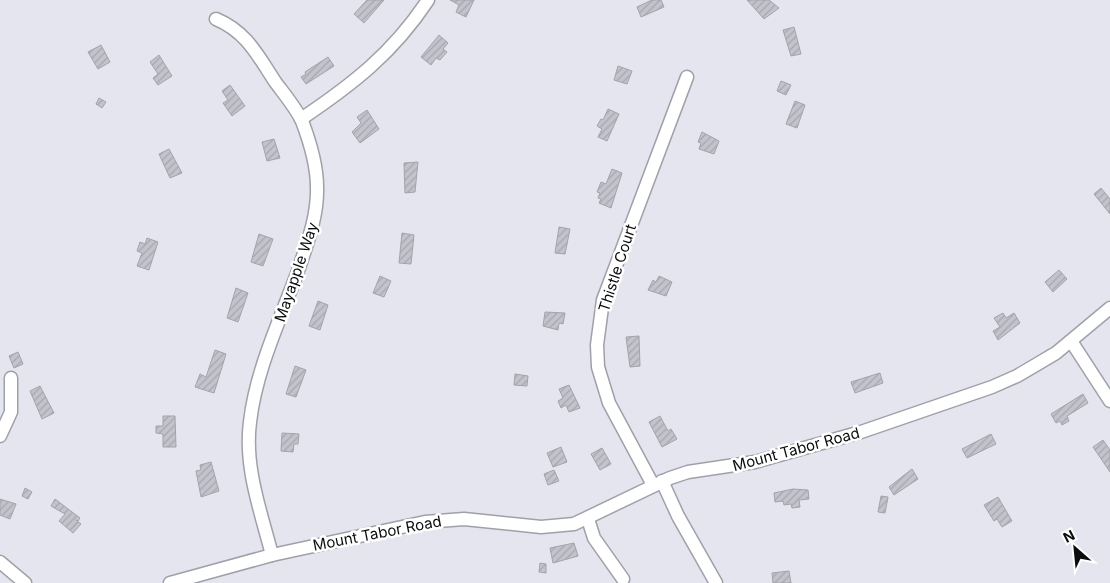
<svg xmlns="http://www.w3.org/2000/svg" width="1110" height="583" font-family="Inter,sans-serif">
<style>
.building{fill:url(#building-hatch);stroke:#a2a3ab}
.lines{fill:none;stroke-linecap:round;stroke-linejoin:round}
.minor-casing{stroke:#9fa1a9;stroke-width:15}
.minor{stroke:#fff;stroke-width:12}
.labels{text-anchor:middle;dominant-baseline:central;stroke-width:5;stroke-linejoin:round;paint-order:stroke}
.street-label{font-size:15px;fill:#0b0c0e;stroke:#fff}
</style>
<defs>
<pattern id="building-hatch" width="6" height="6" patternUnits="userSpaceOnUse" patternTransform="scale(1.25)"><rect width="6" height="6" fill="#c2c3cc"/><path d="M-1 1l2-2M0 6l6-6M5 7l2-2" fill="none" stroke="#a5a6ae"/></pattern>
</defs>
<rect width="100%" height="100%" fill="#e4e5ee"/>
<g class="building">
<path d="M367,0H384L364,23L354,14Z"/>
<path d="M450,0H474L466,17L456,12L459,5Z"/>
<path d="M652,0H661L664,7L641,17L637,7Z"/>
<path d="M747,0H769L779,8L764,19Z"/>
<path d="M794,27L801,54L791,56L783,30Z"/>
<path d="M439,35L448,43L443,49L447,52L440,60L436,58L431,65L421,57Z"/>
<path d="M101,45L110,62L98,69L88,52Z"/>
<path d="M159,55L172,76L158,85L153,78L158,74L150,62Z"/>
<path d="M328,57L334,66L306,84L301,77L306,74L305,72Z"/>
<path d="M618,66L632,71L627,84L614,80Z"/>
<path d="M781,81L791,85L786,95L777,91Z"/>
<path d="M230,85L245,106L232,116L223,103L228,100L222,91Z"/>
<path d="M99,98L106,102L102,108L96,104Z"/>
<path d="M795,101L805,105L797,128L786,124Z"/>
<path d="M608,109L619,114L607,141L598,137L602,129L597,126L601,119L603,120Z"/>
<path d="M367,110L379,129L360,143L352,132L361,123L357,117Z"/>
<path d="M702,132L719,141L714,154L699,149L701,143L698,142Z"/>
<path d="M274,139L280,158L267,161L262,142Z"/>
<path d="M169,149L182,173L170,178L159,154Z"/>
<path d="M418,162L415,192L405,193L404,163Z"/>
<path d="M612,169L622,173L611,208L599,203L601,199L598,198L600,193L597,192L601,182L606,184Z"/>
<path d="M1101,188L1110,199V214L1094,194Z"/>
<path d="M559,227L570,229L565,254L555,253Z"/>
<path d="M402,233L414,235L411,264L399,263Z"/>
<path d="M259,234L273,239L263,266L251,262Z"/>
<path d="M147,238L158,242L149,270L137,266L142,253L137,251L140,242L145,244Z"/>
<path d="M1059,270L1067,279L1053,292L1045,282Z"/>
<path d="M380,276L391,281L384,297L373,293Z"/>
<path d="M659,276L672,282L666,296L648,290L653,280L656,282Z"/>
<path d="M236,288L248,293L238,322L227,318Z"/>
<path d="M318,301L328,305L320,330L309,326Z"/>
<path d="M545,312L565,313L563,324L559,323L558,330L543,326Z"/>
<path d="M1003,313L1006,318L1014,313L1020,323L998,340L993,331L1000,327L994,318Z"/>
<path d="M639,336L640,366L630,367L626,337Z"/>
<path d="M215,350L226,354L214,393L195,387L200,374L206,377Z"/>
<path d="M18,352L23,364L14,368L9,356Z"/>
<path d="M295,366L306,370L296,397L286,394Z"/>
<path d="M880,373L883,383L855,393L851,382Z"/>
<path d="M515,374L528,376L527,386L514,385Z"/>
<path d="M569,385L580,408L569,412L566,405L561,408L558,401L563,398L559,389Z"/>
<path d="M40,386L54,413L42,419L30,391Z"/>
<path d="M1083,394L1088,403L1067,416L1069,421L1062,425L1060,421L1056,423L1051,414Z"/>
<path d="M163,416H175L176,447H163V434L156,433V426H163Z"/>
<path d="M660,416L668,431L671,429L677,439L662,447L649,422Z"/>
<path d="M282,433L299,434L298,444H294L293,452L281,451Z"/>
<path d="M991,434L996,444L967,458L962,449Z"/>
<path d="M1103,440L1110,450V472L1093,447Z"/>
<path d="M561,447L567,462L553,467L547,453Z"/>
<path d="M602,448L611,464L600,470L591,454Z"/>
<path d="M211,462L219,491L201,497L196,471L201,470L200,465Z"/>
<path d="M912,469L918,479L894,495L889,487Z"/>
<path d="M554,470L559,481L548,485L544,474Z"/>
<path d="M25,488L32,492L28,499L22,496Z"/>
<path d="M793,489L808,490L809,499L799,500L800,507L792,508L791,504L784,505L783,501L775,502L774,493Z"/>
<path d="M881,496L888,497L885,513L878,512Z"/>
<path d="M998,497L1012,521L1002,527L997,519L994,521L984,505Z"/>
<path d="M0,499L16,504L10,519L0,515Z"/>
<path d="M55,499L80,518L78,521L76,520L81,524L73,533L59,521L65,514L51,506Z"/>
<path d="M574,543L578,556L553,563L550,548Z"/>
<path d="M540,563L546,564V573L539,572Z"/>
<path d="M789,571L791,583H773L772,573Z"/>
</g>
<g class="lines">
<defs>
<g id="minor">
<path d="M216,19C247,32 258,56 276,83C285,95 296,108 302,121C310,142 317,164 317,187C318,216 307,244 298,271C280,320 256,370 250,422C244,467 261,512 272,555"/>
<path d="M301,119C353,84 393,53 428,0"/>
<path d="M1071,341L1110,401"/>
<path d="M0,436L11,412V378"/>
<path d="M662,481L678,516L716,583"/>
<path d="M653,485L609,403L598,367L597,345L603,300L687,77"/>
<path d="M588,519L594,538L623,579"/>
<path d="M0,562L25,583"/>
<path d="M170,583L272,555L425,522L464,519L541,527L574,524L670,478L688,472L755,462L861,432L992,387L1017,376L1056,353L1110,308"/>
</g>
</defs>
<use href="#minor" class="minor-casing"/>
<use href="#minor" class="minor"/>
</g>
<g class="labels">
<g class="street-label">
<text transform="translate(617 268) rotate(-72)">Thistle Court</text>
<text transform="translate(296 272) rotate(-71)">Mayapple Way</text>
<text transform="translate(796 449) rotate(-15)">Mount Tabor Road</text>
<text transform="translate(377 533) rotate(-11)">Mount Tabor Road</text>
</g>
</g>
<g transform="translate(1075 548) rotate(333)" stroke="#ffffff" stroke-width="4" paint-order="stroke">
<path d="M0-4L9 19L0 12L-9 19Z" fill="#0b0c0e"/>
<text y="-8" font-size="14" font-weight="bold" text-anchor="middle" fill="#0b0c0e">N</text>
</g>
</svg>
